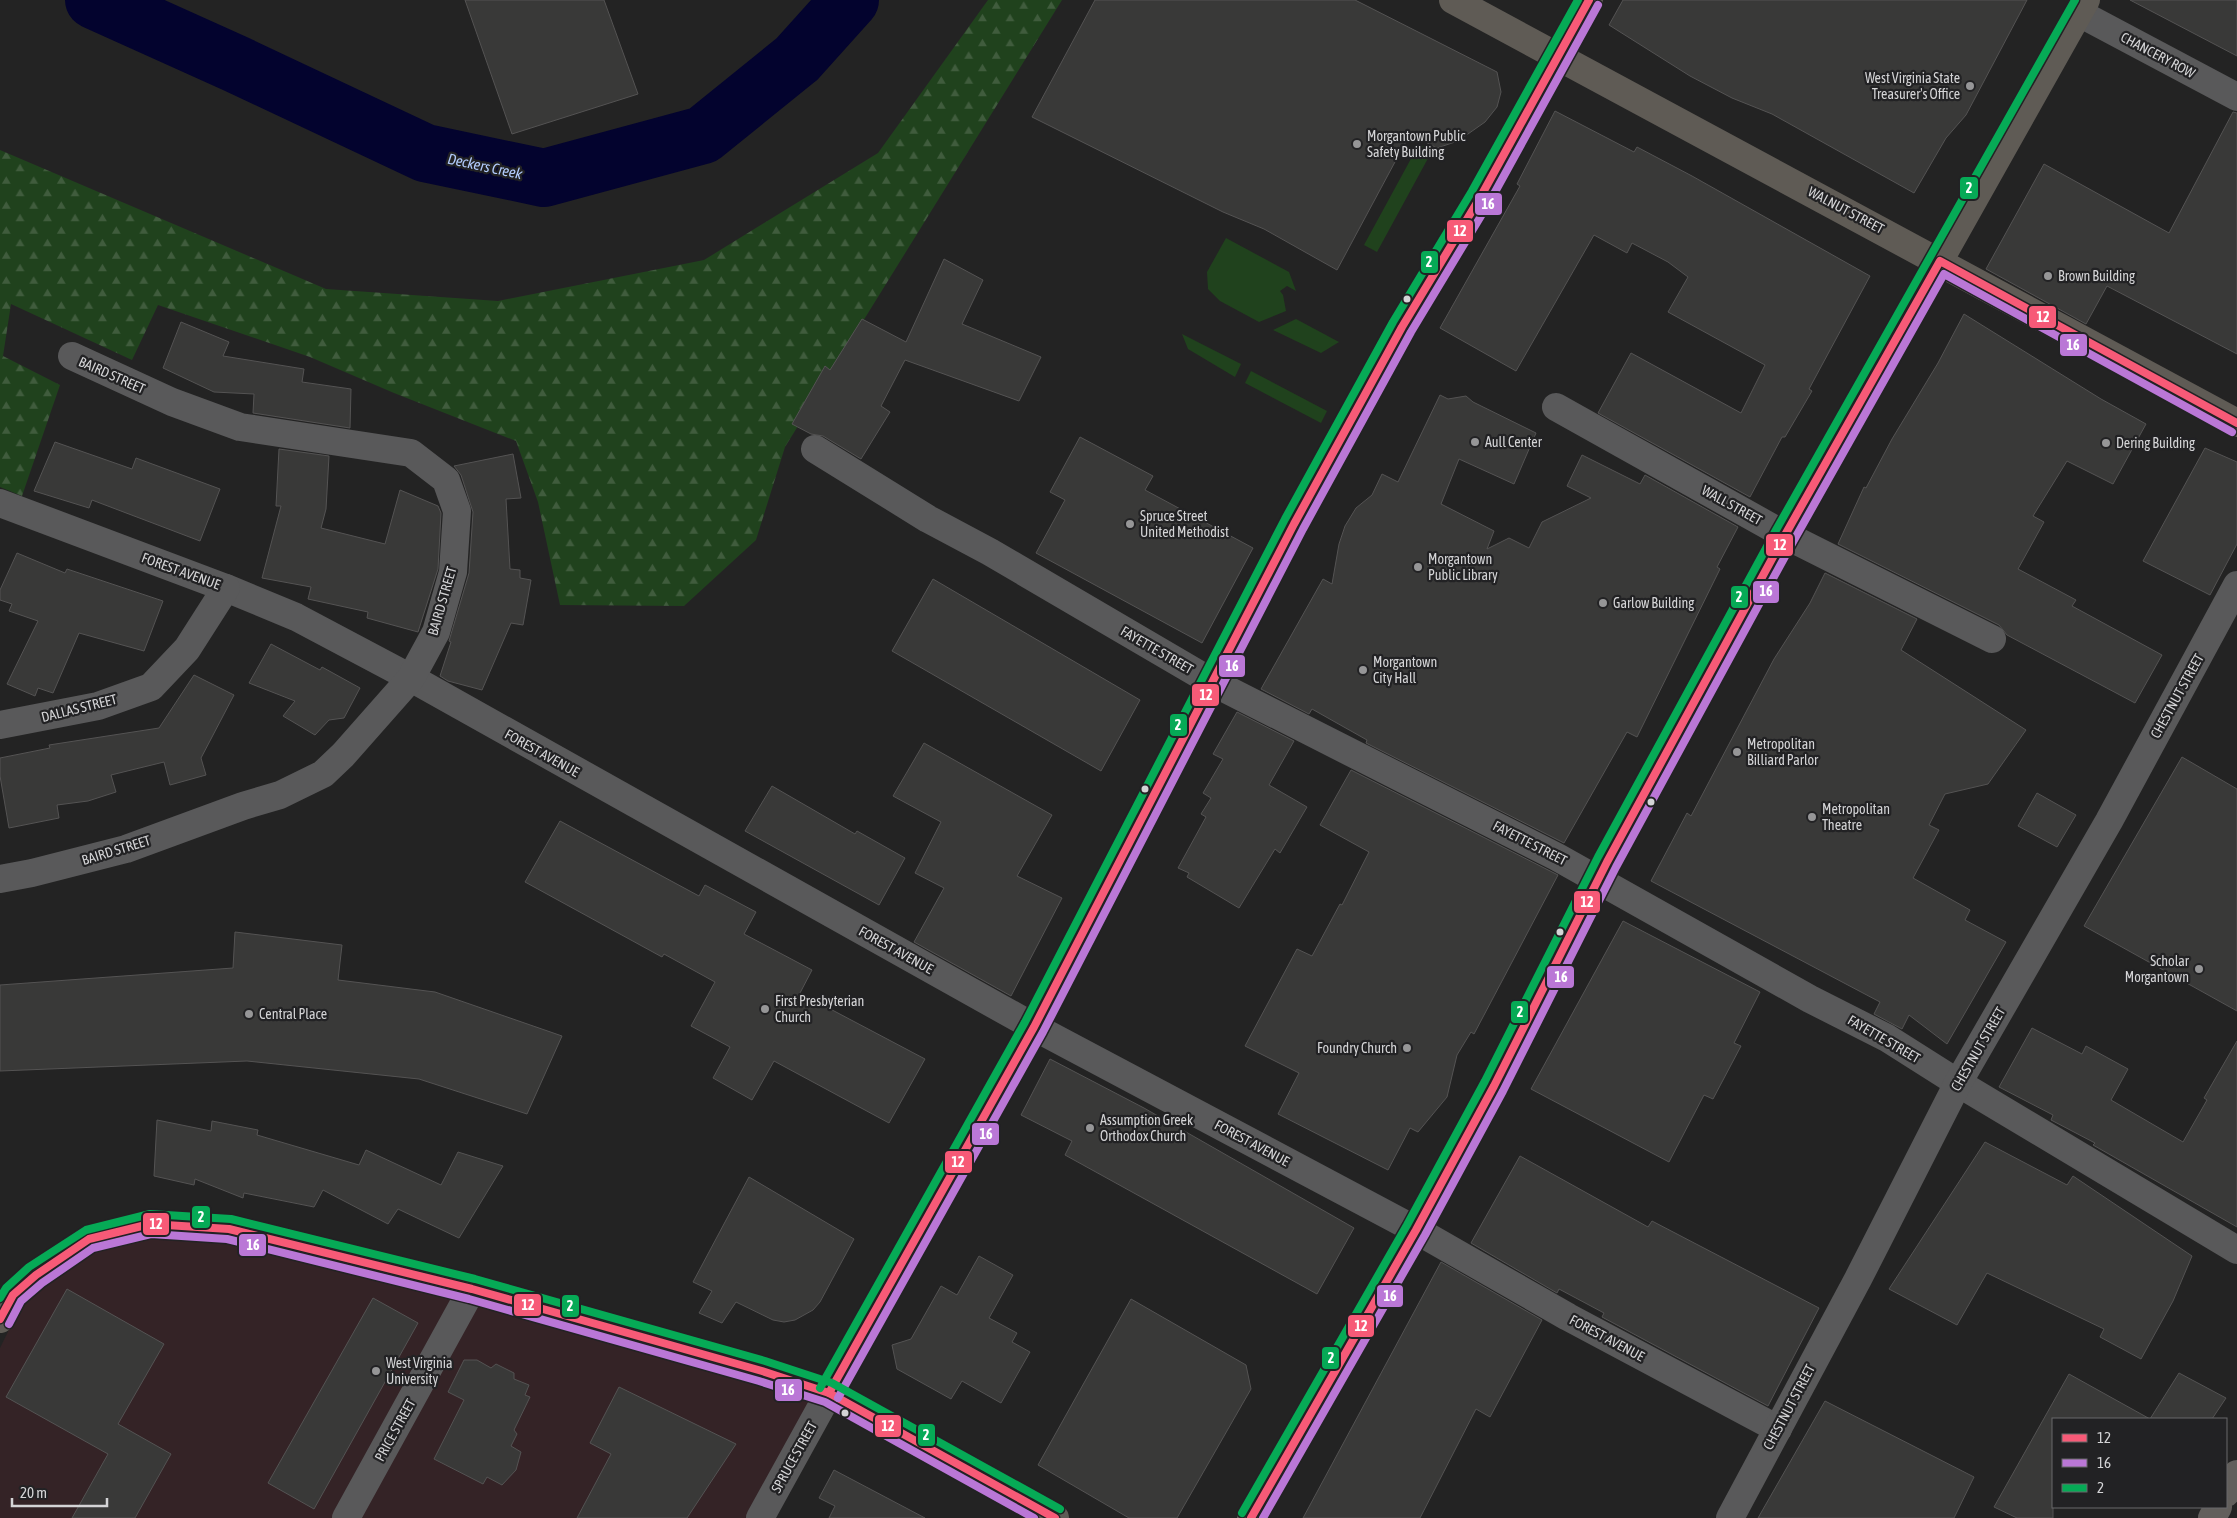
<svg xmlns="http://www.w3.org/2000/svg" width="2237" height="1518" font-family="'Asap Condensed',sans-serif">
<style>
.education{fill:#342326}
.green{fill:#20421d}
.forest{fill:url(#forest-firs)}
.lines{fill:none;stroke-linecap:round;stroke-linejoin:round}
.river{stroke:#03032e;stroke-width:58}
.building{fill:#393938;stroke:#545353}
.street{stroke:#59595a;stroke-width:28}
.secondary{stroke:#625f5c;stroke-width:28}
.primary{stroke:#5f5b55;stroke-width:28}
.bus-1-casing{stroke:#222224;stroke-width:11}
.bus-2-casing{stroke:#222224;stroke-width:11}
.bus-3-casing{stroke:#222224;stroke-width:11}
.bus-1{stroke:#f75a77;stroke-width:8}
.bus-2{stroke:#ba77d6;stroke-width:8}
.bus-3{stroke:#06aa56;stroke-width:8}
.poi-dot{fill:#969697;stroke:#222224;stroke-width:2}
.bus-dot{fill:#d4d4d6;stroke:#222224;stroke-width:2}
.labels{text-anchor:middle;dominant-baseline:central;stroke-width:4.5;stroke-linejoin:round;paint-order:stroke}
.street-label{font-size:14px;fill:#d4d4d6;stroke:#222224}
.poi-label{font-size:14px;fill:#d4d4d6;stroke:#222224;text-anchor:start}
.water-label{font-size:15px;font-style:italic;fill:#b3ccfd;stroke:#222224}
.line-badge{stroke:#222224;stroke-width:2}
.badge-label{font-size:14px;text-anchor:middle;font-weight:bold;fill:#fff}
</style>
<defs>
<pattern id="forest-firs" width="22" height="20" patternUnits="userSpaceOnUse" patternTransform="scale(1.25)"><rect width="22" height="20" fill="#20421d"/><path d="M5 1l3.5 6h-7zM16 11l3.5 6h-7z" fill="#405c3d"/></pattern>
</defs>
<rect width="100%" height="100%" fill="#232323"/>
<path class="education" d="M150,1224L472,1289L829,1393L760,1518H0V1348L36,1275Z"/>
<g class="green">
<path d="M1419,144L1432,151L1377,252L1364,245Z"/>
<path d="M1226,238L1289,272L1296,291L1287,286L1280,291L1283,295L1286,311L1259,322L1220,301L1208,289L1207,272Z"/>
<path d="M1296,319L1339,342L1321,353L1273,330Z"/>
<path d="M1182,334L1241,364L1235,377L1188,349Z"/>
<path d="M1251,371L1327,411L1321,423L1245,383Z"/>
</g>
<path class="forest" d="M988,0H1062L785,447L756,540L684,606L560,605L538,502L516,441L394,393L310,357L158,305L132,360L11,304L3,356L60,385L22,496L0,487V150L326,289L498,301L704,260L878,153Z"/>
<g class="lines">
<path class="river" d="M94,0L236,64L425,153L544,178L703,135L797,59L850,0"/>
</g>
<g class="building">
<path d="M465,0H604L638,94L512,134Z"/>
<path d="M1095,0H1355L1497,72L1501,92L1497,107L1485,122L1458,141L1437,148L1410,134L1337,270L1264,229L1223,212L1032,117Z"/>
<path d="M1623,0H2027L1966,115L1946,138L1914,193L1772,114L1732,98L1690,76L1609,25Z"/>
<path d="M2130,0H2237V56Z"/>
<path d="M1555,111L1634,152L1637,147L1692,176L1870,276L1809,389L1812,391L1785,437H1782L1750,497L1598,413L1631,353L1741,413L1765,365L1668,312L1688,277L1668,262L1632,243L1627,253L1594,235L1516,371L1440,328L1520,186L1517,184Z"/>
<path d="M2233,112L2237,113V354L2107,286L2086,324L1986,269L2044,164L2169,233Z"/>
<path d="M944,259L983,280L962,324L1041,357L1019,401L905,360L881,406L890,412L861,459L823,436L811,434L792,424L825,366L830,370L862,319L906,342Z"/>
<path d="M1964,314L2101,399L2146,424L2113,484L2067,461L2033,516L2044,522L2018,569L2076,600L2072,606L2162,655L2135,703L2007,635L1999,625L1838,544L1864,487L1866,488L1892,439L1938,363Z"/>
<path d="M181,322L229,342L223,356L304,369L302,382L351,389L350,428L253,413L254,394L214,392L163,368Z"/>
<path d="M1440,395L1448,399L1466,396L1473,402L1536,433L1514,484L1459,459L1441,504L1494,531L1487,549L1509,538L1529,548L1542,522L1591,498L1567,486L1582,455L1640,484L1645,475L1738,527L1717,567L1720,569L1637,737L1627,732L1564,843L1366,743L1367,740L1312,709L1309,714L1261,689L1323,579L1332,584L1339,544L1345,526L1356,508L1372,495L1382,474L1398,482Z"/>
<path d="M1080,437L1153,476L1145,490L1253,548L1202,643L1036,553L1065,500L1050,492Z"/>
<path d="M55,442L132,469L136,458L220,489L200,541L92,500L89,508L34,491Z"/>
<path d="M2205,448L2237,462V544L2210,595L2143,561Z"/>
<path d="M279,449L329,456L326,509L321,528L385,544L400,490L438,506L441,513L438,569L418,632L367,618L368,612L308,599L311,587L262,578L281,506H276Z"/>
<path d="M513,454L521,498L506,499L510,569L520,570V578L531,580L523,625L511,623L482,690L448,681L440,676L451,642L449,641L469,573L473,512L461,475L454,466Z"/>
<path d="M17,553L65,573L67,569L163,601L144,651L79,633L53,693L38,688L35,696L7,684L38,621L9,611L12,604L0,600V590Z"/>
<path d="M1825,573L1917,619L1901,650L2026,730L1988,784L1945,794L1929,825L1939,830L1913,878L1970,910L1965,920L2006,942L1947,1044L1909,1015L1902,1029L1874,1014L1880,1002L1651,881L1687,813L1691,816L1774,659L1810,603Z"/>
<path d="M933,579L1140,700L1101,771L892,651Z"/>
<path d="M271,644L320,670L322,667L360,688L344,718L329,720L315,735L283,716L295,701L249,683Z"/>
<path d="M194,675L234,695L201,758L206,775L170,785L164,762L111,775L116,792L88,801L57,805L59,818L9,828L0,776V758L50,748L49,745L159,728Z"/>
<path d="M1237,712L1294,741L1269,785L1307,807L1280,853L1275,849L1239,908L1187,877L1189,873L1178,868L1206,817L1201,814L1211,798L1203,793L1223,759L1213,754Z"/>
<path d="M924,743L1052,815L1017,876L1062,898L1011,996L914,942L944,888L915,873L941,822L893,796Z"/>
<path d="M2182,757L2237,789V1011L2084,926Z"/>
<path d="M1351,770L1558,875L1474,1034L1471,1032L1457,1055L1447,1097L1418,1132L1410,1128L1388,1170L1278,1114L1299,1073L1245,1046L1297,949L1312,956L1340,904L1342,905L1369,852L1320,825Z"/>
<path d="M772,786L855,834L857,831L905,858L879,905L745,831Z"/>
<path d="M2037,793L2076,815L2057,847L2018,826Z"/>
<path d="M560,821L699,896L705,885L756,912L744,934L812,970L800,993L925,1059L889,1123L774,1061L752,1100L713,1078L730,1047L691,1026L715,982L664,954L662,957L525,882Z"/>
<path d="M1623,921L1760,992L1734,1043L1741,1046L1713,1099L1704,1095L1669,1162L1531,1089Z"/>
<path d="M235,932L342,945L338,980L435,992L562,1036L527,1114L419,1079L247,1061L0,1071V985L233,968Z"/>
<path d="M2032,1028L2082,1054L2086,1046L2128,1069L2111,1100L2183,1142L2207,1100L2204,1098L2237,1041V1227L2093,1145L2095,1143L2051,1120L2053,1115L1999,1087Z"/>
<path d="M1050,1059L1144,1108L1354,1228L1317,1294L1065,1155L1072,1141L1021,1115Z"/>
<path d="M157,1120L211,1131L212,1121L258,1130L257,1135L359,1165L366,1150L441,1185L458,1152L503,1166L459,1238L398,1209L388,1224L323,1190L314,1207L244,1193L243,1198L195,1179L194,1185L154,1176Z"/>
<path d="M1985,1142L2067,1185L2073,1176L2192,1256L2173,1301L2141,1359L2100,1337L2104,1329L1987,1273L1957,1325L1889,1289Z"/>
<path d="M1520,1156L1648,1227L1652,1221L1819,1308L1768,1406L1602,1317L1604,1313L1559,1289L1557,1293L1471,1243Z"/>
<path d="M749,1177L854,1239L820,1302L813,1310L795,1320L784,1322L773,1320L736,1302L722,1323L699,1313L712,1291L693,1282Z"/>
<path d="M979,1256L1013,1275L989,1318L1017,1333L1012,1342L1030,1352L1001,1403L962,1381L951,1399L897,1369L892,1345L911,1339L941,1286L957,1295Z"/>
<path d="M1441,1262L1542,1320L1490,1417L1476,1409L1420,1518H1303Z"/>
<path d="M67,1289L164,1344L118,1424L171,1454L135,1518H72L108,1454L6,1397Z"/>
<path d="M373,1298L418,1323L314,1509L268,1483Z"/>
<path d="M1131,1299L1246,1365L1251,1389L1177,1518H1129L1038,1465Z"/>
<path d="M464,1360H477L491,1368L496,1364L514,1373V1379L529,1385L525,1395L530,1397L514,1430L517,1434L511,1446L521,1452L516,1470L502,1485L487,1477L483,1484L434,1459L464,1400L448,1392Z"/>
<path d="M2179,1373L2226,1398L2212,1419H2053V1518H2017L1994,1507L2069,1374L2150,1419Z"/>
<path d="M619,1387L736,1444L687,1518H577L611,1454L590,1443Z"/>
<path d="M1825,1401L1974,1477L1954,1518H1758Z"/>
<path d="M834,1470L925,1518H829L835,1506L819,1498Z"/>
</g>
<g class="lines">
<g class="street">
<path d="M2079,13L2237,97"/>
<path d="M1556,407L1785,535L1992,639"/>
<path d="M815,449L928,519L990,552L1212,682L1557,857L1810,999L1887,1038L1958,1083L2237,1250"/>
<path d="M0,503L226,588L296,617L411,678L1034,1027L1416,1230L1568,1317L1778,1429"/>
<path d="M0,725L98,706L151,687L187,649L226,588"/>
<path d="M0,879L32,873L126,849L243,806L280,795L323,774L343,755L411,678L436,632L453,572L457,511L446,480L411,453L240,427L172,402L72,356"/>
<path d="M346,1518L472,1289"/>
<path d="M760,1518L829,1393"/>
<path d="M1730,1518L1858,1279L1958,1083L2109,821L2237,585"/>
</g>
<g class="secondary">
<path d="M2226,1493L2237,1474"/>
<path d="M2212,1518L2218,1507"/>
</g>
<g class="primary">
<path d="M1453,0L2237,423"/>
<path d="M0,1319L13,1295L36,1275L89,1239L150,1224L229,1229L472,1289L762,1371L829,1393L1055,1518"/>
<path d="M829,1393L1034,1027L1294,524L1402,327L1481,196L1589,0"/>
<path d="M1251,1518L1416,1230L1494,1086L1607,862L1785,535L2086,0"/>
</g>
<defs>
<g id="bus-1">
<path d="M0,1319L13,1295L36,1275L89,1239L150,1224L229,1229L472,1289L762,1371L829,1393L1055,1518"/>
<path d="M829,1393L1034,1027L1294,524L1402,327L1481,196L1589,0"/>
<path d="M1251,1518L1416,1230L1494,1086L1607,862L1785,535L1940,261L2237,423"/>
</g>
<g id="bus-2">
<path d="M9,1324L21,1301L42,1283L93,1248L151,1234L227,1239L469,1299L759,1381L825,1402L1034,1518"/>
<path d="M838,1398L1043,1032L1303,529L1411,332L1490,201L1598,5"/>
<path d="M1263,1518L1425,1235L1503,1091L1616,867L1794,540L1944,274L2232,432"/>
</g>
<g id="bus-3">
<path d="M0,1298L6,1288L29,1267L86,1230L150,1214L231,1219L475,1279L765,1361L832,1383L1060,1509"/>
<path d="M820,1388L1025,1022L1285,519L1393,322L1472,191L1578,0"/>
<path d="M1242,1513L1407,1225L1485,1081L1598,857L1776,530L2075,0"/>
</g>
</defs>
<use href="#bus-1" class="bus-1-casing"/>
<use href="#bus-2" class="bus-2-casing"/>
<use href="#bus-3" class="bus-3-casing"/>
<use href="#bus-1" class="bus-1"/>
<use href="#bus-2" class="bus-2"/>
<use href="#bus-3" class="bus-3"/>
</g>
<g class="poi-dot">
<circle cx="1970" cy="86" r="5"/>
<circle cx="1357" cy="144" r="5"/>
<circle cx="2048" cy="276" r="5"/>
<circle cx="1475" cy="442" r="5"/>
<circle cx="2106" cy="443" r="5"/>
<circle cx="1130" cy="524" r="5"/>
<circle cx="1418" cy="567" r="5"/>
<circle cx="1603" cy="603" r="5"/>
<circle cx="1363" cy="670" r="5"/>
<circle cx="1737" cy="752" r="5"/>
<circle cx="1812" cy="817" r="5"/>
<circle cx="2199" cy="969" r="5"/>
<circle cx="765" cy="1009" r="5"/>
<circle cx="249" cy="1014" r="5"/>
<circle cx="1407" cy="1048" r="5"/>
<circle cx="1090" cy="1128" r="5"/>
<circle cx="376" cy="1371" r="5"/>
</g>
<g class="bus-dot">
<circle cx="1407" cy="299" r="4.5"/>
<circle cx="1145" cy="789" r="4.5"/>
<circle cx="1651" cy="802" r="4.5"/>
<circle cx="1560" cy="932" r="4.5"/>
<circle cx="845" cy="1413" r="4.5"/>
</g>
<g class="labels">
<g class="street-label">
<text transform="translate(2158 55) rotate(28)">CHANCERY ROW</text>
<text transform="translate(1846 210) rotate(28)">WALNUT STREET</text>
<text transform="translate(112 375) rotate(24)">BAIRD STREET</text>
<text transform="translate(1732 505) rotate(29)">WALL STREET</text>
<text transform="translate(181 571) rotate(20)">FOREST AVENUE</text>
<text transform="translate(442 601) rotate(-74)">BAIRD STREET</text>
<text transform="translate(1157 650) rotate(30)">FAYETTE STREET</text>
<text transform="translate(2177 696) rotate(-61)">CHESTNUT STREET</text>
<text transform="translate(79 708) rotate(-14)">DALLAS STREET</text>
<text transform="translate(542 753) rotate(29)">FOREST AVENUE</text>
<text transform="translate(1530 843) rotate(27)">FAYETTE STREET</text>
<text transform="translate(116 850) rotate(-17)">BAIRD STREET</text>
<text transform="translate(896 950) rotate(29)">FOREST AVENUE</text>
<text transform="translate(1884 1039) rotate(30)">FAYETTE STREET</text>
<text transform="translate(1978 1049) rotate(-60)">CHESTNUT STREET</text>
<text transform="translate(1252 1143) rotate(28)">FOREST AVENUE</text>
<text transform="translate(1607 1338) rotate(28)">FOREST AVENUE</text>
<text transform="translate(1789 1407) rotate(-62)">CHESTNUT STREET</text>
<text transform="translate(395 1430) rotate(-61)">PRICE STREET</text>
<text transform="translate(794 1457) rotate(-61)">SPRUCE STREET</text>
</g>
<g class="poi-label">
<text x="1960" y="78" text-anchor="end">West Virginia State<tspan x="1960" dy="16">Treasurer's Office</tspan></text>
<text x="1367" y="136">Morgantown Public<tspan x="1367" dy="16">Safety Building</tspan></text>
<text x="2058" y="276">Brown Building</text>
<text x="1485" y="442">Aull Center</text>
<text x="2116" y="443">Dering Building</text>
<text x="1140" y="516">Spruce Street<tspan x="1140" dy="16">United Methodist</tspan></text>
<text x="1428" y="559">Morgantown<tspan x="1428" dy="16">Public Library</tspan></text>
<text x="1613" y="603">Garlow Building</text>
<text x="1373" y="662">Morgantown<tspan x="1373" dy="16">City Hall</tspan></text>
<text x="1747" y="744">Metropolitan<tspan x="1747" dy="16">Billiard Parlor</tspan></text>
<text x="1822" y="809">Metropolitan<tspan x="1822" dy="16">Theatre</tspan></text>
<text x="2189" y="961" text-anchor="end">Scholar<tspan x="2189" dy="16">Morgantown</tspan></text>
<text x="775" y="1001">First Presbyterian<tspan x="775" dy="16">Church</tspan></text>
<text x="259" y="1014">Central Place</text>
<text x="1397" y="1048" text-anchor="end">Foundry Church</text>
<text x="1100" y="1120">Assumption Greek<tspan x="1100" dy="16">Orthodox Church</tspan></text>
<text x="386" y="1363">West Virginia<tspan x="386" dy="16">University</tspan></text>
</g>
<g class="water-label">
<text transform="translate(485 166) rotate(12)">Deckers Creek</text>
</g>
</g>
<g class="line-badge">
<rect x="1959" y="176" width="20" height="24" rx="5" fill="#06aa56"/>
<rect x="1474" y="192" width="29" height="24" rx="5" fill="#ba77d6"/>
<rect x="1446" y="219" width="28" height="24" rx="5" fill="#f75a77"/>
<rect x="1420" y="250" width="19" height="24" rx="5" fill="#06aa56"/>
<rect x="2028" y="305" width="29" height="24" rx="5" fill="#f75a77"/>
<rect x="2059" y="333" width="29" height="24" rx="5" fill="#ba77d6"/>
<rect x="1765" y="533" width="29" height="24" rx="5" fill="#f75a77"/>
<rect x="1752" y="580" width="28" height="24" rx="5" fill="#ba77d6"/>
<rect x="1730" y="585" width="19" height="24" rx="5" fill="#06aa56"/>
<rect x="1218" y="654" width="28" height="24" rx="5" fill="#ba77d6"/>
<rect x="1191" y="683" width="29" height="24" rx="5" fill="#f75a77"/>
<rect x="1169" y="713" width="19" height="24" rx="5" fill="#06aa56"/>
<rect x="1573" y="890" width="28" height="24" rx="5" fill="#f75a77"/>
<rect x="1546" y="965" width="29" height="24" rx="5" fill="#ba77d6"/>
<rect x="1510" y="1000" width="19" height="24" rx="5" fill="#06aa56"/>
<rect x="971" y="1122" width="29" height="24" rx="5" fill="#ba77d6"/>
<rect x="944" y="1150" width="29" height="24" rx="5" fill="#f75a77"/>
<rect x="191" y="1205" width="20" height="24" rx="5" fill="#06aa56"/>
<rect x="142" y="1212" width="28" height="24" rx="5" fill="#f75a77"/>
<rect x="238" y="1233" width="29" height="24" rx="5" fill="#ba77d6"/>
<rect x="1376" y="1284" width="28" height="24" rx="5" fill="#ba77d6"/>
<rect x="513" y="1293" width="29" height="24" rx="5" fill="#f75a77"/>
<rect x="561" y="1294" width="19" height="24" rx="5" fill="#06aa56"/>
<rect x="1347" y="1314" width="28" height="24" rx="5" fill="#f75a77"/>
<rect x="1321" y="1346" width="19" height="24" rx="5" fill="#06aa56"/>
<rect x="774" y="1378" width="29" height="24" rx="5" fill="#ba77d6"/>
<rect x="874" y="1414" width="28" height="24" rx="5" fill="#f75a77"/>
<rect x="917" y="1423" width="19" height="24" rx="5" fill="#06aa56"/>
</g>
<g class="badge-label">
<text x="1969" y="193">2</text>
<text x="1488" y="209">16</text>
<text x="1460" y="236">12</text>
<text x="1429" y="267">2</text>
<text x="2043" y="322">12</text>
<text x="2073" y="350">16</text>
<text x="1780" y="550">12</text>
<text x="1766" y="596">16</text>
<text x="1739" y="602">2</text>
<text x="1232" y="671">16</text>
<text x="1206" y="700">12</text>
<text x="1178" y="730">2</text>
<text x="1587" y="907">12</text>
<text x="1561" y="982">16</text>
<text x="1520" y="1017">2</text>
<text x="986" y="1139">16</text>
<text x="958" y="1167">12</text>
<text x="201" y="1222">2</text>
<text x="156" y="1229">12</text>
<text x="253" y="1250">16</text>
<text x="1390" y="1301">16</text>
<text x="528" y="1310">12</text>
<text x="570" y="1311">2</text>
<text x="1361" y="1331">12</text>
<text x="1331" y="1363">2</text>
<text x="788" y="1395">16</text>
<text x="888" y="1431">12</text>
<text x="926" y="1440">2</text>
</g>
<rect x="2052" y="1418" width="175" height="90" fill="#222224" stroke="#69696b"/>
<rect x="2062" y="1434" width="25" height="8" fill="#f75a77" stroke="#69696b"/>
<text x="2097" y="1443" font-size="15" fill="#d4d4d6">12</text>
<rect x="2062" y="1459" width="25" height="8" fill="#ba77d6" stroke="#69696b"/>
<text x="2097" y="1468" font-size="15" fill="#d4d4d6">16</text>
<rect x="2062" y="1484" width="25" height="8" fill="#06aa56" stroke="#69696b"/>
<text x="2097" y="1493" font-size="15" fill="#d4d4d6">2</text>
<path d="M12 1498v8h95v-8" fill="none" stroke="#d4d4d6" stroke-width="2.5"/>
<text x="20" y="1498" font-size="15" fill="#d4d4d6" stroke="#222224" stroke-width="4" paint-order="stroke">20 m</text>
</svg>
